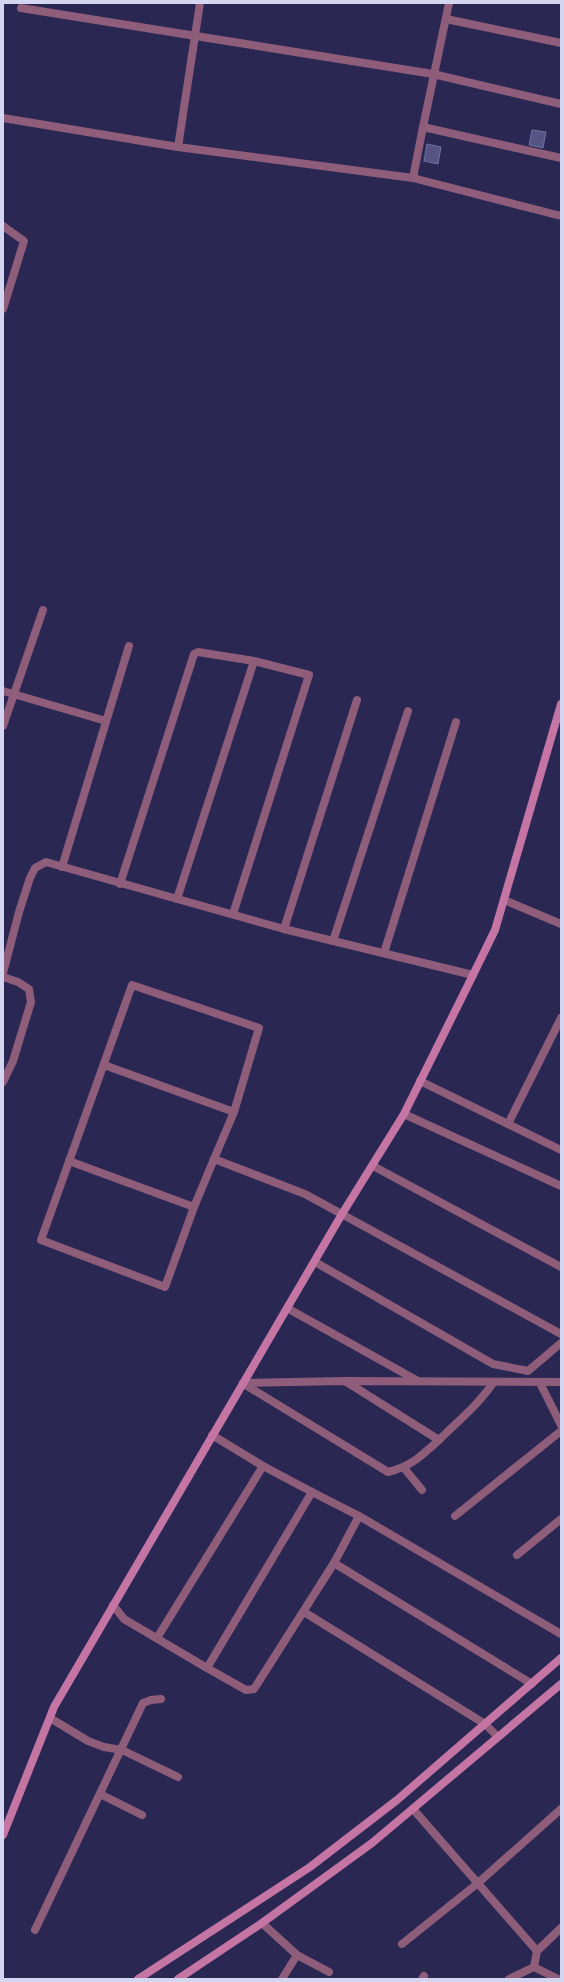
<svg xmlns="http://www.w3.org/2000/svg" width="564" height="1982" font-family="Inter,sans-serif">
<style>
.building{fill:#555483;stroke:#7171a3}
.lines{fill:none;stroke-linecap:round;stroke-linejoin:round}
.street{stroke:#8e5d79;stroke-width:8}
.secondary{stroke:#c475a4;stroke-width:8}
</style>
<rect width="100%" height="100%" fill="#2a2753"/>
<g class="building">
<path d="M532,130L546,132L543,148L529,145Z"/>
<path d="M427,144L441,147L438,164L424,161Z"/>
</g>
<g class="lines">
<g class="street">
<path d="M200,3L178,147L413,178L561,216"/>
<path d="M449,3L423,127L561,158"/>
<path d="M21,8L433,74L561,104"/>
<path d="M446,19L561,43"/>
<path d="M3,118L178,147"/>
<path d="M413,178L423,127"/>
<path d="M3,226L24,241L3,309"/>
<path d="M3,691L106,721"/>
<path d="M357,700L284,929L473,975"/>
<path d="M3,726L43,610"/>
<path d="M62,867L129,646"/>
<path d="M120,884L194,654L198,652L254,661L309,675L233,914"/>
<path d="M177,899L254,661"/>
<path d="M504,900L561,924"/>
<path d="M333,941L408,711"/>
<path d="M384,953L456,722"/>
<path d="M3,973L19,912L30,878L35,868L46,862L284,929"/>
<path d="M3,977L18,982L29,989L31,1002L13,1061L3,1082"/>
<path d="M104,1065L234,1112"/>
<path d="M420,1081L561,1150"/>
<path d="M404,1114L561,1186"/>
<path d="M508,1124L561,1018"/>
<path d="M214,1159L194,1207L165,1287L41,1240L132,985L259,1028L234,1112L214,1159L305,1194L561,1334"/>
<path d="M69,1161L194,1207"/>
<path d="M373,1166L561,1267"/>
<path d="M315,1262L493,1364L528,1371L561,1343"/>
<path d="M287,1308L418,1381"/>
<path d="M345,1381L439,1440C458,1421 478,1405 493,1383"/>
<path d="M243,1383L344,1381L561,1382"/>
<path d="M540,1383L561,1425"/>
<path d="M244,1384L388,1472C412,1466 421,1456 439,1440"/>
<path d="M404,1468L422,1490"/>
<path d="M312,1492L359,1516L561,1634"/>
<path d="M455,1516L561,1431"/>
<path d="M517,1555L561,1519"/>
<path d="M334,1563L532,1684"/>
<path d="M113,1605L124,1619L207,1668L312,1492L263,1466"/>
<path d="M304,1612L485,1724L498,1737"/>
<path d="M157,1638L263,1466L212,1435"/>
<path d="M207,1668L246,1690L254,1689L334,1563L359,1516"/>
<path d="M50,1718L88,1741L104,1747L122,1750L178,1777"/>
<path d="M100,1794L142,1815"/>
<path d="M413,1809L537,1951L534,1967L509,1979"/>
<path d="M262,1923L297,1955L329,1972"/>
<path d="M35,1930L143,1703L151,1700L161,1699"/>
<path d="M402,1944L478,1883L561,1809"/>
<path d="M537,1951L561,1928"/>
<path d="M534,1967L558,1979"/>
<path d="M282,1979L297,1955"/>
<path d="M422,1979L424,1976"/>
</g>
<g class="secondary">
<path d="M3,1835L54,1707L342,1214L404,1114L473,975L495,930L561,704"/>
<path d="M138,1979L310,1867L397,1800L561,1658"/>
<path d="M178,1979L262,1923L372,1843L561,1684"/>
</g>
</g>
<rect width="564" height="1982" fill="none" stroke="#d4d5f1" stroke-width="8"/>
</svg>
